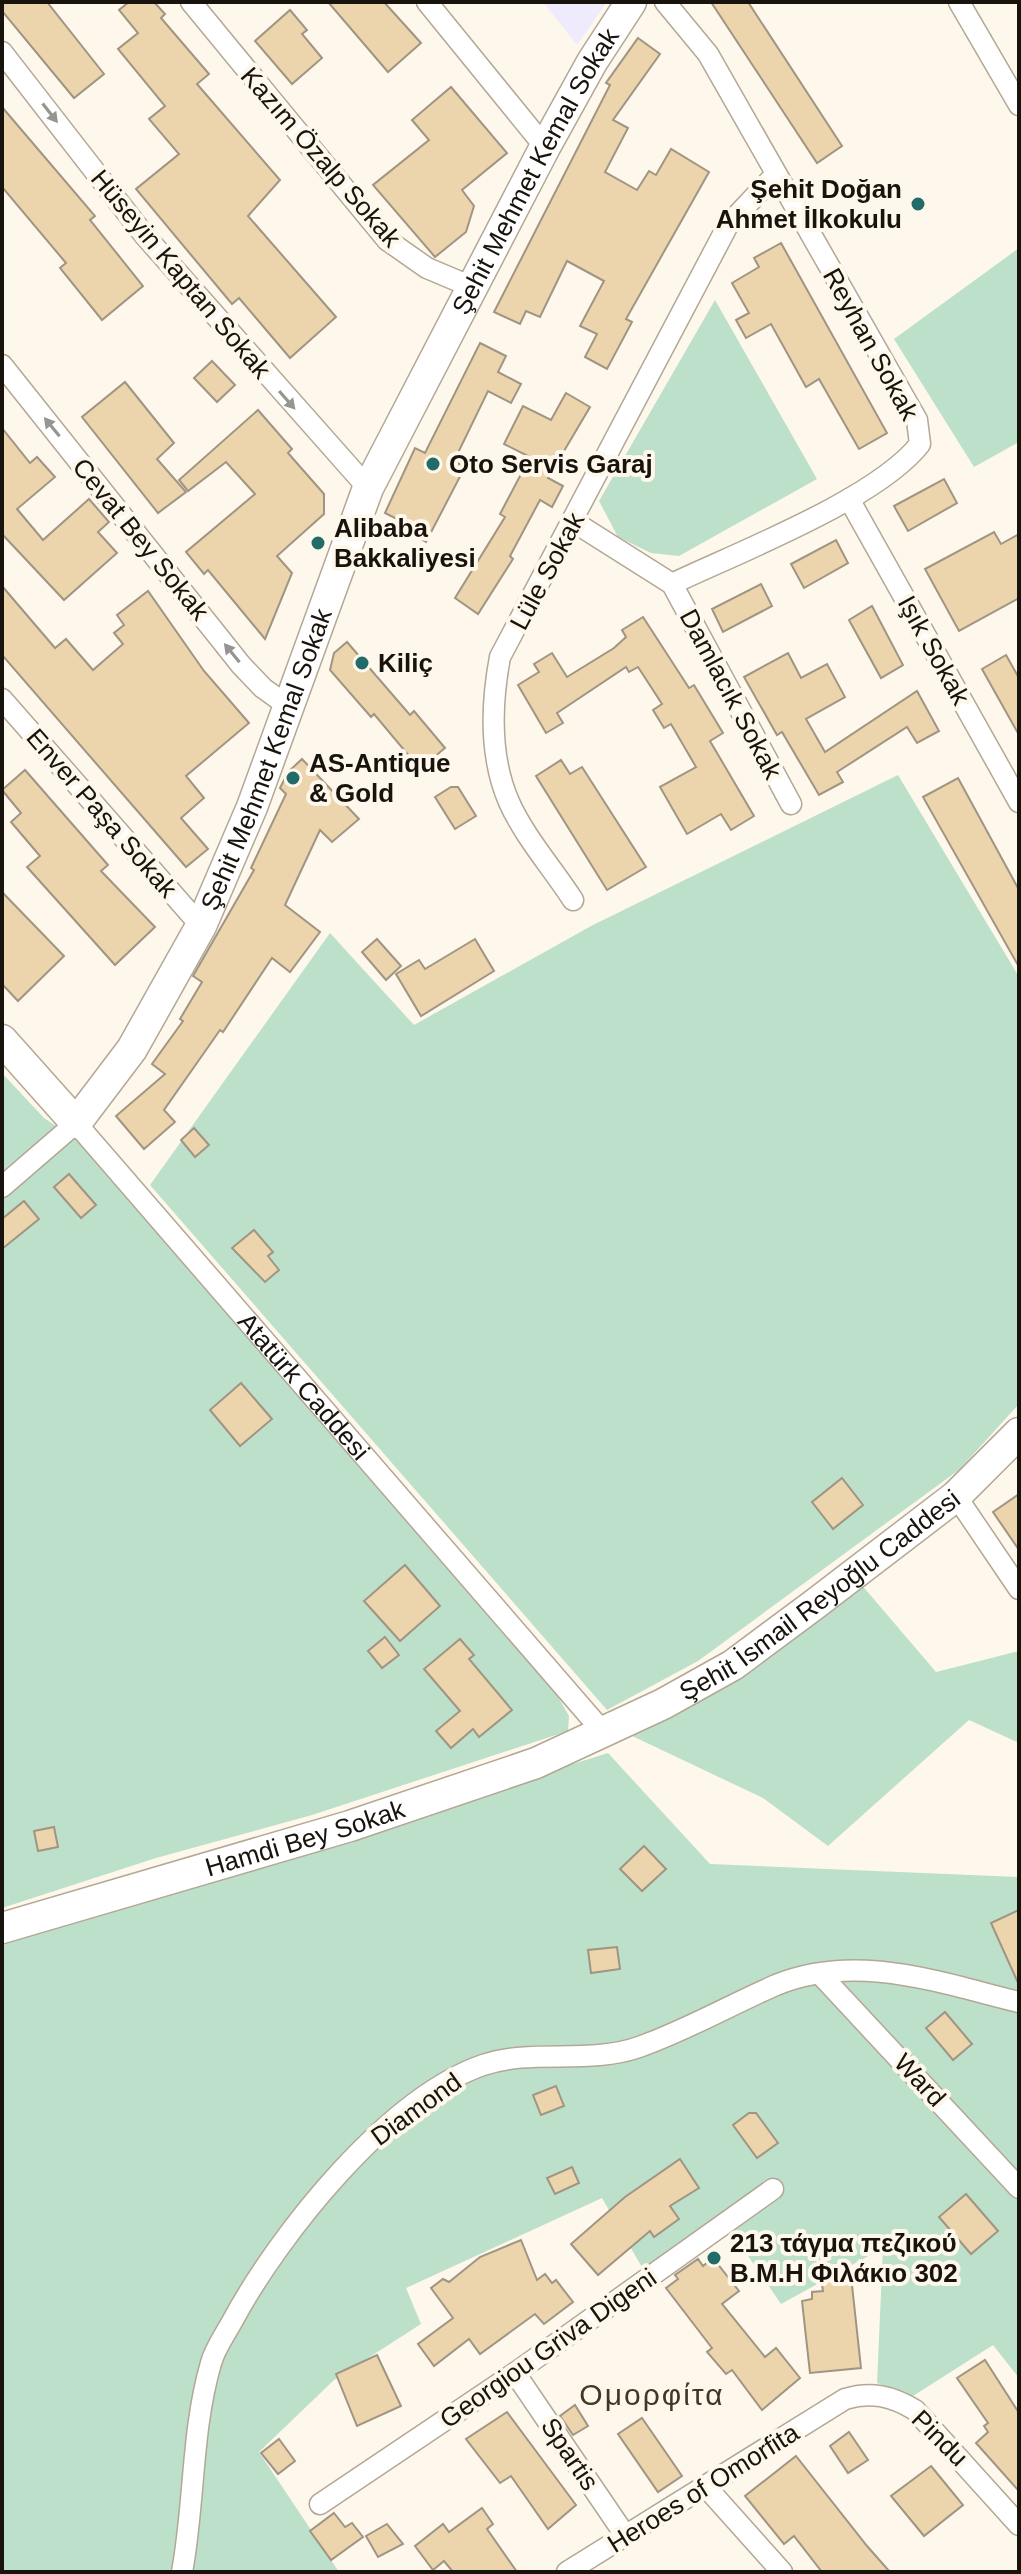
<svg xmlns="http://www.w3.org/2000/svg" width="1021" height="2574" font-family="Arial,sans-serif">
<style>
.industrial{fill:#f0ebfc}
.green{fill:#bde0cb}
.building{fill:#ecd4ad;stroke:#a09583;stroke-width:2}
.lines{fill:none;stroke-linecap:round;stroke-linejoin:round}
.street-casing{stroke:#b3a795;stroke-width:23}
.secondary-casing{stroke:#b3a795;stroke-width:33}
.street{stroke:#fff;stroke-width:20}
.secondary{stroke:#fff;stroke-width:30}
.oneway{fill:#979592}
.poi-dot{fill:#216c69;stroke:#fef7eb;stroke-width:3}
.labels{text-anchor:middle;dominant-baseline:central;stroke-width:8;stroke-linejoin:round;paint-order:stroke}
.street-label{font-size:26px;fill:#18140d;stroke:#fef7eb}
.poi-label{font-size:26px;font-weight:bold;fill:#18140d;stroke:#fef7eb;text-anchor:start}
.quarter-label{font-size:30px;letter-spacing:2px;fill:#403727;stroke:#fef7eb}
</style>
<rect width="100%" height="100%" fill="#fef7eb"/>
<path class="industrial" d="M543,2H607L577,45Z"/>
<g class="green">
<path d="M1019,248V442L974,467L894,339Z"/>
<path d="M715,300L817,479L679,556L651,553L618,537L599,501Z"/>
<path d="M898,775L1019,977V1404L960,1469L698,1661L607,1710L150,1185L330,933L414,1025L591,926Z"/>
<path d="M2,1073L44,1118L76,1139L557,1695L569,1716L568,1731L312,1815L156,1858L2,1908Z"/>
<path d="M860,1583L936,1672L1019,1651V1743L969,1720L828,1846L763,1798L628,1734Z"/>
<path d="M608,1753L710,1864L1019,1877V2378L993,2345L913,2396L877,2383L883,2248L781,2304L720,2215L643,2269L602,2198L406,2288L421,2324L334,2380L259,2452L339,2572H2V1942Z"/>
</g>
<g class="building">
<path d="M2,2H47L104,74L74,98L2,11Z"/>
<path d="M129,2H154L165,14L161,18L209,74L197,84L280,180L248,216L336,317L290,358L239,298L232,304L136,189L179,154L149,119L165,106L118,49L138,33L119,10Z"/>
<path d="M328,2H384L421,43L388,72Z"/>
<path d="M711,2H748L842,146L817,163Z"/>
<path d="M290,10L307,30L302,34L322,58L292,84L255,41Z"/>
<path d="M638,38L660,54L613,120L628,128L605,172L637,190L649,171L656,175L671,149L709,172L626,319L632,322L607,369L585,357L597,334L580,326L604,281L567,261L540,317L526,311L520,324L494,312L610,85L606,83Z"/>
<path d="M451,87L507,153L462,190L474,206L466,232L435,257L373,185L429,140L412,120Z"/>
<path d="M2,107L95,216L90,220L143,286L102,320L60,268L66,263L2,187Z"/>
<path d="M781,243L887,433L859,449L819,379L806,387L771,324L746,338L736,320L749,313L732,283L759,267L754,258Z"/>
<path d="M480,343L506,356L498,372L521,384L511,403L488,391L454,461L465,467L426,542L398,527L401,521L385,513L415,448L425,453Z"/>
<path d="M212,361L235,385L217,402L194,378Z"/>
<path d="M125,382L174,443L157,459L186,492L158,513L82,417Z"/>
<path d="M566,393L590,407L548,478L563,486L552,507L540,500L510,556L513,559L478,614L455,598L505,517L500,514L530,457L504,444L523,406L551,420Z"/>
<path d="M258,410L292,449L288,453L324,494V514L277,556L292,573L265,639L208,570L204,574L186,552L255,494L226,462L188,491L179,480Z"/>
<path d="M2,428L30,463L37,457L55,477L17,509L43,540L89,499L109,522L98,532L117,553L64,600L2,534Z"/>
<path d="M944,479L957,503L908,531L894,506Z"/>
<path d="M994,532L1001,544L1019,534V598L959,631L925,569Z"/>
<path d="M836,540L848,563L804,588L791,564Z"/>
<path d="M761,584L772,606L723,632L712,609Z"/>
<path d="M2,586L55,648L66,639L93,670L123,644L114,633L124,625L117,615L148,591L204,671L249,723L186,776L204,798L181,818L208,849L186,867L2,655Z"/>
<path d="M872,606L903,665L881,678L849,620Z"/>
<path d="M643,617L689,688L694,685L723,733L710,741L754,816L731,830L721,814L687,834L660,787L696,767L671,724L664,728L653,710L662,704L638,667L629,672L626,667L557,713L563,723L546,733L518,685L539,672L534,664L552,653L567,677L614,648L626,637L622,630Z"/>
<path d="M347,642L410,715L414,711L445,748L420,769L374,714L371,717L330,670L334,653Z"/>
<path d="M788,653L801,678L827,664L845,697L806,719L825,752L917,691L939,731L917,743L907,727L837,772L843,782L819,795L782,732L777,735L744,677Z"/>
<path d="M1006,655L1019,678V735L982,669Z"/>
<path d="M302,759L359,819L332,842L320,830L285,905L320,932L290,972L272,958L223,1032L220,1030L164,1110L175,1122L144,1149L116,1116L165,1074L152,1064L183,1021L180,1019L202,982L193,976L254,870L251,868L286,794L280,788L288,772Z"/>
<path d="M561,760L570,774L582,767L646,867L607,890L536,776Z"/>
<path d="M25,770L108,865L101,871L155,927L115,965L27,867L40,856L11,822L21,813L2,790Z"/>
<path d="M958,778L1019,890V967L923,797Z"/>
<path d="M451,787H458L476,816L455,829L435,797Z"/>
<path d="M2,892L64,956L18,1001L2,984Z"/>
<path d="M377,939L401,966L386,980L362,952Z"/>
<path d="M475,939L494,971L421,1016L396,974L419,960L425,969Z"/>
<path d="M194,1128L209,1145L195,1157L181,1140Z"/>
<path d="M69,1174L96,1205L81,1218L54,1187Z"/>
<path d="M24,1201L39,1219L2,1249V1219Z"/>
<path d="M254,1230L273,1252L268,1256L279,1270L265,1282L232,1248Z"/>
<path d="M241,1383L272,1419L240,1446L210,1410Z"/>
<path d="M842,1478L863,1505L833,1529L812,1502Z"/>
<path d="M1019,1494V1550L993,1512Z"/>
<path d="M405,1565L440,1606L400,1641L364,1601Z"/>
<path d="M385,1637L399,1655L382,1668L368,1651Z"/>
<path d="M460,1639L474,1655L469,1659L512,1710L479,1737L473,1729L451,1748L436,1731L460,1711L424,1669Z"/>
<path d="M54,1827L58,1847L38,1851L34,1831Z"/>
<path d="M644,1846L666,1869L642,1891L620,1869Z"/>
<path d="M1019,1910V1985L991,1923Z"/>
<path d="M617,1947L620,1969L591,1973L588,1950Z"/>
<path d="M945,2012L972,2044L953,2060L926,2028Z"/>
<path d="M556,2086L564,2106L541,2115L533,2095Z"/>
<path d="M749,2113H756L778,2143L757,2158L733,2125Z"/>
<path d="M680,2159L699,2188L670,2206L679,2219L654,2237L650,2231L598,2275L571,2244L625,2197Z"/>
<path d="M572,2167L579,2183L555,2194L547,2178Z"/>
<path d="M966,2194L998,2231L971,2254L939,2217Z"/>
<path d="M521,2240L537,2280L545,2274L552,2283L556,2280L573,2302L544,2324L535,2314L480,2354L469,2339L434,2366L418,2344L453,2318L431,2288L443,2279L449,2282L480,2257Z"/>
<path d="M713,2258L739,2291L722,2304L765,2357L776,2348L800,2378L762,2410L732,2370L726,2374L707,2352L712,2348L666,2288L678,2279L675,2275L698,2259L703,2266Z"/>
<path d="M851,2276L861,2368L810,2373L802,2301L812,2299V2292L823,2291L821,2279Z"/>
<path d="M377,2355L401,2406L357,2426L336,2374Z"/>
<path d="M985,2360L1019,2413V2491L976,2443L988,2432L984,2426L988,2423L957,2378Z"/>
<path d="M575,2405L588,2426L573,2435L560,2416Z"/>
<path d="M507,2412L576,2505L548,2529L511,2476L500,2483L466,2439Z"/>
<path d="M642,2418L682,2476L658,2492L618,2434Z"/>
<path d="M849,2432L868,2460L848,2473L830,2446Z"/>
<path d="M279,2439L295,2461L278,2474L261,2453Z"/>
<path d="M796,2456L867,2546L890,2572H822L794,2536L784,2544L745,2496Z"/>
<path d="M931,2466L963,2505L924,2536L891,2496Z"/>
<path d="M482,2508L493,2524L487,2529L517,2572H453L444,2561L433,2570L415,2546L443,2524L449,2532Z"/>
<path d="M334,2513L345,2527L352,2523L363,2537L331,2560L310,2531Z"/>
<path d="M387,2524L403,2544L378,2557L366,2536Z"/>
</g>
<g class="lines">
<defs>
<g id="street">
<path d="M191,2L387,240L427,268L472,287"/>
<path d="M427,2L545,147"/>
<path d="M665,2L708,54L917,420L920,444C877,499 739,552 672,584"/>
<path d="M959,2L1019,105"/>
<path d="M2,52L145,236L368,488"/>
<path d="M2,365L241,665L263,688L288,706"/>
<path d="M849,499L1019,802"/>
<path d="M574,522L672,584L791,804"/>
<path d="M2,699L201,926"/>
<path d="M573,900C553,869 524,836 509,802C489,756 491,705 500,657L728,225L775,175"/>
<path id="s1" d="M2,1187L76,1123L604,1733"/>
<path d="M956,1496L1019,1589"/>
<path d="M820,1974L1019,2188"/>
<path d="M515,2373L625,2535"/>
<path d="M707,2488L782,2572"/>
<path d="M320,2504L515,2373L773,2189"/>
<path d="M182,2572C195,2502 191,2432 211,2363C215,2348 226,2333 233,2320C280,2233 388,2098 483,2065C533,2048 588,2065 639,2047C687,2030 730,2005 776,1985C857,1952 940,1983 1019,2002"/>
<path d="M567,2572L845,2399C871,2391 892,2396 915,2410L1019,2525"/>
</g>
<g id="secondary">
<path id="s2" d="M2,1040L76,1123L132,1049L201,926L252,807L368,488L545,147L592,62L631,2"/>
<path id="s3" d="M2,1928L350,1826L536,1763L663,1704L733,1665L815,1604L956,1496L1019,1433"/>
</g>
</defs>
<use href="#street" class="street-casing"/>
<use href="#secondary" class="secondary-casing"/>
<use href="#street" class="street"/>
<use href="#secondary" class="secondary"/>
</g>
<defs><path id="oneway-solid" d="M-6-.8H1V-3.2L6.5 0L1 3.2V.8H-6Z" transform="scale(2)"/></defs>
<g class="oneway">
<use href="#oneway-solid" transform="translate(50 113) rotate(52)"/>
<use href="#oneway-solid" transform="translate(287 400) rotate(49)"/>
<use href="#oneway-solid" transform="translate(52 427) rotate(-129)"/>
<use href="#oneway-solid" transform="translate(232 653) rotate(-129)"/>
</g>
<g class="poi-dot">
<circle cx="918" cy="204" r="8"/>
<circle cx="433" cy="464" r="8"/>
<circle cx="318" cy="543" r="8"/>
<circle cx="362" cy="663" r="8"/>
<circle cx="293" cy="778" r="8"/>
<circle cx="714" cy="2258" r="8"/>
</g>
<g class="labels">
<g class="street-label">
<text transform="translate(321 157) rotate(49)">Kazım Özalp Sokak</text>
<text stroke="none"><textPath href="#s2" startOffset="1172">Şehit Mehmet Kemal Sokak</textPath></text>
<text transform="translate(181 274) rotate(50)">Hüseyin Kaptan Sokak</text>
<text transform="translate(871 344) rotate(61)">Reyhan Sokak</text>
<text transform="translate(141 539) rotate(51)">Cevat Bey Sokak</text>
<text transform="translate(547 571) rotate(-62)">Lüle Sokak</text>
<text transform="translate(934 650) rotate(61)">Işık Sokak</text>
<text transform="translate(731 694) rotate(62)">Damlacık Sokak</text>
<text stroke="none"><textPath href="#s2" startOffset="524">Şehit Mehmet Kemal Sokak</textPath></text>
<text transform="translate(102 813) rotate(49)">Enver Paşa Sokak</text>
<text stroke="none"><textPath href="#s1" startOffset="446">Atatürk Caddesi</textPath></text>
<text stroke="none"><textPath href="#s3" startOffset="890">Şehit İsmail Reyoğlu Caddesi</textPath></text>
<text stroke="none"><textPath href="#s3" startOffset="316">Hamdi Bey Sokak</textPath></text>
<text transform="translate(920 2080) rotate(47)">Ward</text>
<text transform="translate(416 2109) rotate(-36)">Diamond</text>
<text transform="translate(548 2348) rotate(-35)">Georgiou Griva Digeni</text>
<text transform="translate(940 2438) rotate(45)">Pindu</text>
<text transform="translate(570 2454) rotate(56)">Spartis</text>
<text transform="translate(703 2488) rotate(-32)">Heroes of Omorfita</text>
</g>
<g class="poi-label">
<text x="902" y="189" text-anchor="end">Şehit Doğan<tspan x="902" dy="30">Ahmet İlkokulu</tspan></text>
<text x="449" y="464">Oto Servis Garaj</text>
<text x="334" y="528">Alibaba<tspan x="334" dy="30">Bakkaliyesi</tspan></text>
<text x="378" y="663">Kiliç</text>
<text x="309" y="763">AS-Antique<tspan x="309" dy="30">&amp; Gold</tspan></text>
<text x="730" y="2243">213 τάγμα πεζικού<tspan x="730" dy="30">B.M.H Φιλάκιο 302</tspan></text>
</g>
<g class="quarter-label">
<text x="652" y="2394">Ομορφίτα</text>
</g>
</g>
<rect width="1021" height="2574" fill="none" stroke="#18140d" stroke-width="8"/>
</svg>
